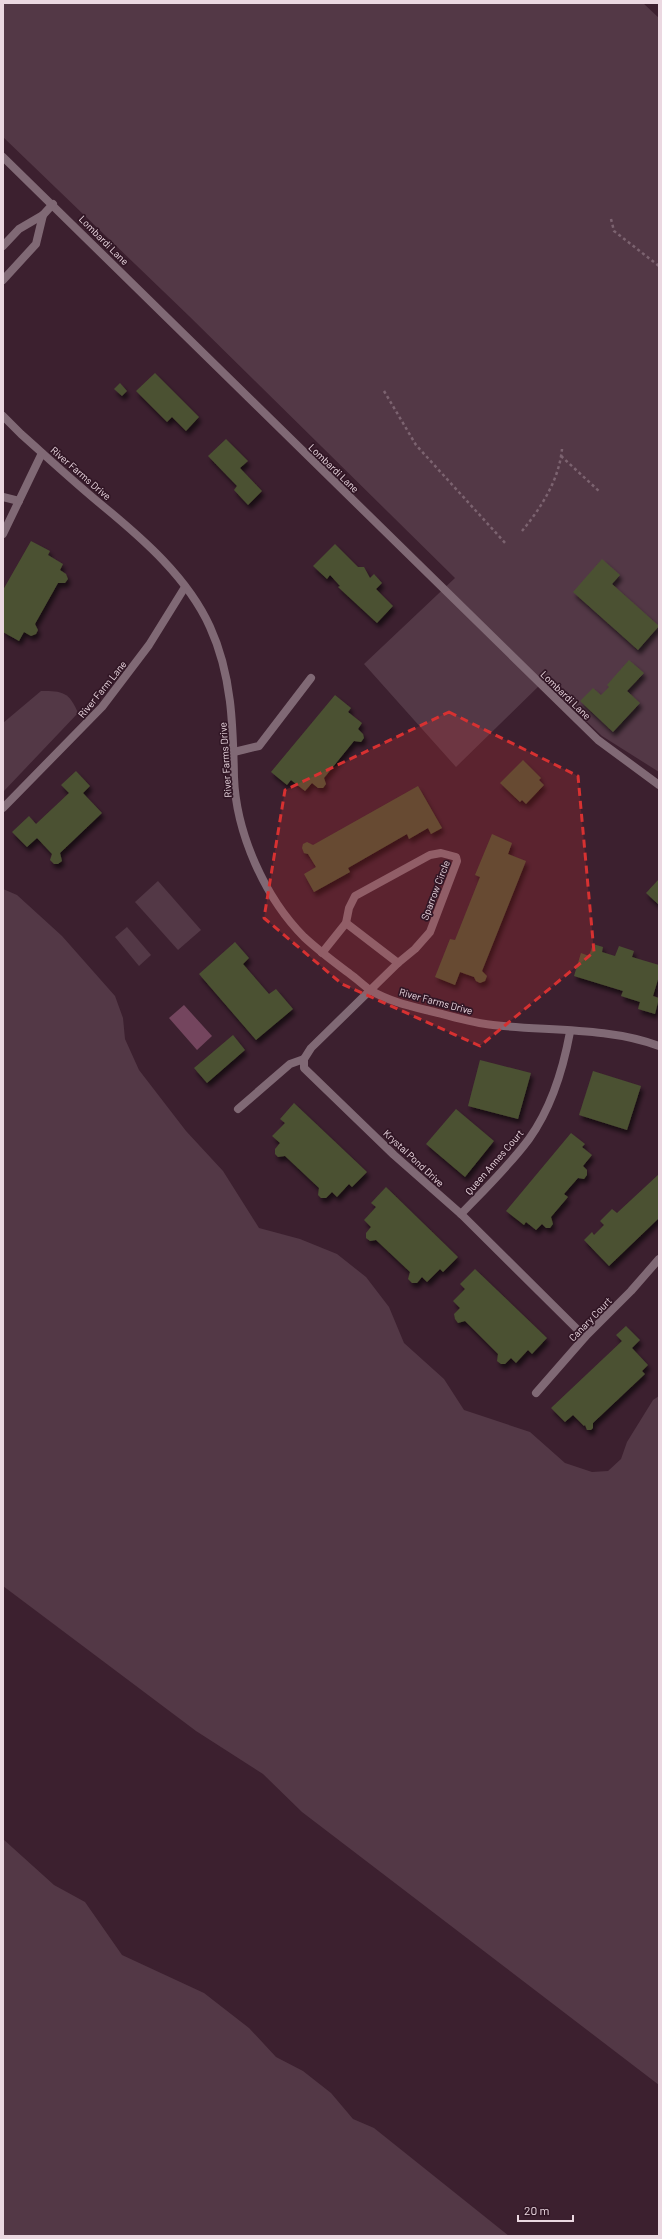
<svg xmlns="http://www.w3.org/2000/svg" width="662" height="2239" font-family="Barlow,sans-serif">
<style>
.green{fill:#533846}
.water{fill:#74455e}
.building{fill:#4b5132;filter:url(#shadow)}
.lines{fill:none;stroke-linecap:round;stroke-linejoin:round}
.path{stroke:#7c6370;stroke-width:2.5;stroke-dasharray:3 3;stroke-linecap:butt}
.lane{stroke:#806975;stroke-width:8}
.street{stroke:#806975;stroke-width:8}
.marked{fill:#d73131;fill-opacity:0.2;stroke:#d73131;stroke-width:3;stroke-dasharray:8 5;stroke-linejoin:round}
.labels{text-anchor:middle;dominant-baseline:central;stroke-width:3.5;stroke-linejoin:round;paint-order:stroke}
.street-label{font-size:10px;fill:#ebd8e1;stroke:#311625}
</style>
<defs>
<filter id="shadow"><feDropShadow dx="2.5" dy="4.5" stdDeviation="2" flood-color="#0009"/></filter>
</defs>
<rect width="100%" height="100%" fill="#3c202f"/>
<g class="green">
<path d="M3,3H643L659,18V772L602,736L544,681L456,767L364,664L455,578L189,316L3,137Z"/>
<path d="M41,691C63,691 69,692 78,713L3,792V723Z"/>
<path d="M158,881L201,930L178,950L135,902Z"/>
<path d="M3,889L17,895L62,936L115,996L123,1018L125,1039L139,1070L186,1131L223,1171L259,1228L300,1239L337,1254L366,1277L389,1307L404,1343L444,1379L464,1410L530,1432L565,1463L592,1472L608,1471L621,1459L627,1442L653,1400L659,1396V2085L302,1812L263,1774L196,1731L3,1586Z"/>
<path d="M127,927L151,955L139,966L115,937Z"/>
<path d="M3,1839L54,1885L85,1902L122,1955L204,1993L249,2028L276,2057L303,2071L331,2093L353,2119L374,2128L509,2236H3Z"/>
</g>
<path class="water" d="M184,1005L212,1036L197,1050L169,1018Z"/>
<g class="building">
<path d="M155,373L199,417L186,431L172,417L167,422L136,391Z"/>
<path d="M120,383L127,391L122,396L114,389Z"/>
<path d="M226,439L248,461L240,468L262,491L248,505L234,490L237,486L208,456Z"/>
<path d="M31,541L50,551L48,555L63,564L60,570L66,574L68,579L65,583H58L35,624L38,630L36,634L31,636L24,632L19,641L3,632V590Z"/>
<path d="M335,544L358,567H364L370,578L374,574L382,583L376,589L393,606L377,623L338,587L340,586L330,575L327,579L313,566Z"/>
<path d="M602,559L620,575L612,584L659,626L638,650L573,592Z"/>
<path d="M629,660L644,673L627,691L640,703L613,732L580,701L593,688L601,695L609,687L607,685Z"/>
<path d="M335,695L351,708L348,712L362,723L358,729L363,734L364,738L361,742L354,741L324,778L326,784L323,788H318L312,783L305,791L291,780L287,785L271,772Z"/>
<path d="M523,760L541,778L539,780L544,785L526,804L522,800L520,802L500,783Z"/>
<path d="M76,771L90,786L83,793L102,813L60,853L62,861L58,864H54L50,860L52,854L37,838L27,847L12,832L29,816L36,824L69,793L61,785Z"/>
<path d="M418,786L442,828L431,834L428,828L409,839L407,834L348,868L350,872L314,892L304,874L316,867L308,854L304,853L302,848L303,844L307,842L313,845Z"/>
<path d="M492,834L512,843L508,854L526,861L482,971L487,976L485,981L480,983L476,981L474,977L460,972L455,985L435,977L450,939L455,940L480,877L475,875Z"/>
<path d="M659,879V905L646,893Z"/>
<path d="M235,942L249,958L243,964L269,994L276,989L293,1009L256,1040L199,974Z"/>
<path d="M593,944L603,947L602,952L615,956L619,946L634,951L632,957L659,965V976L653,996L659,998L655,1014L638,1009L640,1002L621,996L623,991L574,976L581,953L589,956Z"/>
<path d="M233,1035L245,1050L207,1083L194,1068Z"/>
<path d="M480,1060L531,1073L518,1119L468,1106Z"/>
<path d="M593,1071L641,1086L627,1130L579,1115Z"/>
<path d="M294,1103L367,1172L352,1187L349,1184L337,1197L332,1192L326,1198H321L318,1195L319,1188L285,1156L278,1157L275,1154V1149L280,1143L272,1136L285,1123L280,1119Z"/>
<path d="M456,1109L494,1141L465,1177L426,1144Z"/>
<path d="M571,1133L585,1144L582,1147L592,1155L583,1166L587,1170V1175L584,1179L578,1178L564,1194L568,1197L551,1217L553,1224L550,1228H546L542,1224L536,1230L526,1222L524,1225L506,1211Z"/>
<path d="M659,1174V1218L609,1266L584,1240L592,1232L594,1235L604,1225L600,1221L612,1209L617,1213Z"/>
<path d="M386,1187L458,1257L443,1272L440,1269L427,1282L422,1277L417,1283H412L408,1279L410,1272L376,1240L370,1241L366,1238V1233L371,1227L364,1220L376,1207L371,1203Z"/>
<path d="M475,1269L547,1338L532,1354L528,1350L516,1363L511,1358L505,1364H501L497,1361L498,1354L465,1321L458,1323L455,1319L454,1314L460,1308L453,1301L465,1289L460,1284Z"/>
<path d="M626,1326L640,1340L632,1348L648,1365L642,1371L645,1374L593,1423V1428L591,1430H587L585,1425L584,1426L573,1415L565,1422L551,1408L622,1341L616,1335Z"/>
</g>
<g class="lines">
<g class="path">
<path d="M611,219L614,231L659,266"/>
<path d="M384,391L416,445L507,545"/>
<path d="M561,456L600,492"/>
<path d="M522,531C541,508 559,480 562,449"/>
</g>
<path class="lane" d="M238,1109L290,1064L304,1059"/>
<g class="street">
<path d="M3,157L598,740L659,785"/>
<path d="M3,246L19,229L43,215L53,204"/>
<path d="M3,280L36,244L43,215"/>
<path d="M3,416L21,434C48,458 75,483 103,506C143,539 188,578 210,627C232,675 233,726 234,777C236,833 265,898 304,937C319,951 334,962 350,974C357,979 363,985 370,990C388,1001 410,1006 430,1011C451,1016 471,1023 493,1025C545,1031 610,1027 659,1046"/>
<path d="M3,497L19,501"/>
<path d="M3,534L42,453"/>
<path d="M234,752L259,746L311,678"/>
<path d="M3,808L102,707L149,645L185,587"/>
<path d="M346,923L398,963"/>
<path d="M322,953L346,923L349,908L355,896L430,855L441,853L456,857L457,861L430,932L415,949L398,963L311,1048L304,1059V1068L394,1155L461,1214L585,1337"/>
<path d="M461,1214C484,1190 509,1166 529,1139C552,1107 563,1070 570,1032"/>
<path d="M536,1393L585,1337L631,1291L659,1259"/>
</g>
</g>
<path class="marked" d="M449,712L578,776L594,952L480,1046L342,984L264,918L285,790Z"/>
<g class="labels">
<g class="street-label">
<text transform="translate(104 240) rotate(45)">Lombardi Lane</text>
<text transform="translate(334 468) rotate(44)">Lombardi Lane</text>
<text transform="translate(81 473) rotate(41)">River Farms Drive</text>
<text transform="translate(102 689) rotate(-51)">River Farm Lane</text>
<text transform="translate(566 695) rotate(44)">Lombardi Lane</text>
<text transform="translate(225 760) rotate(-94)">River Farms Drive</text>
<text transform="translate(435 890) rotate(-69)">Sparrow Circle</text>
<text transform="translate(436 1001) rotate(15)">River Farms Drive</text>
<text transform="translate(414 1158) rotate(43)">Krystal Pond Drive</text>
<text transform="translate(494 1162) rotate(-49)">Queen Annes Court</text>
<text transform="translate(590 1319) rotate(-46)">Canary Court</text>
</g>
</g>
<rect width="662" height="2239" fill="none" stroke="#ebd8e1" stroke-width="8"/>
<path d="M518 2215v6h55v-6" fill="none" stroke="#ebd8e1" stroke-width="2"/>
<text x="524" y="2215" font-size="12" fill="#ebd8e1" stroke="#311625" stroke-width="3" paint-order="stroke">20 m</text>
</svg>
